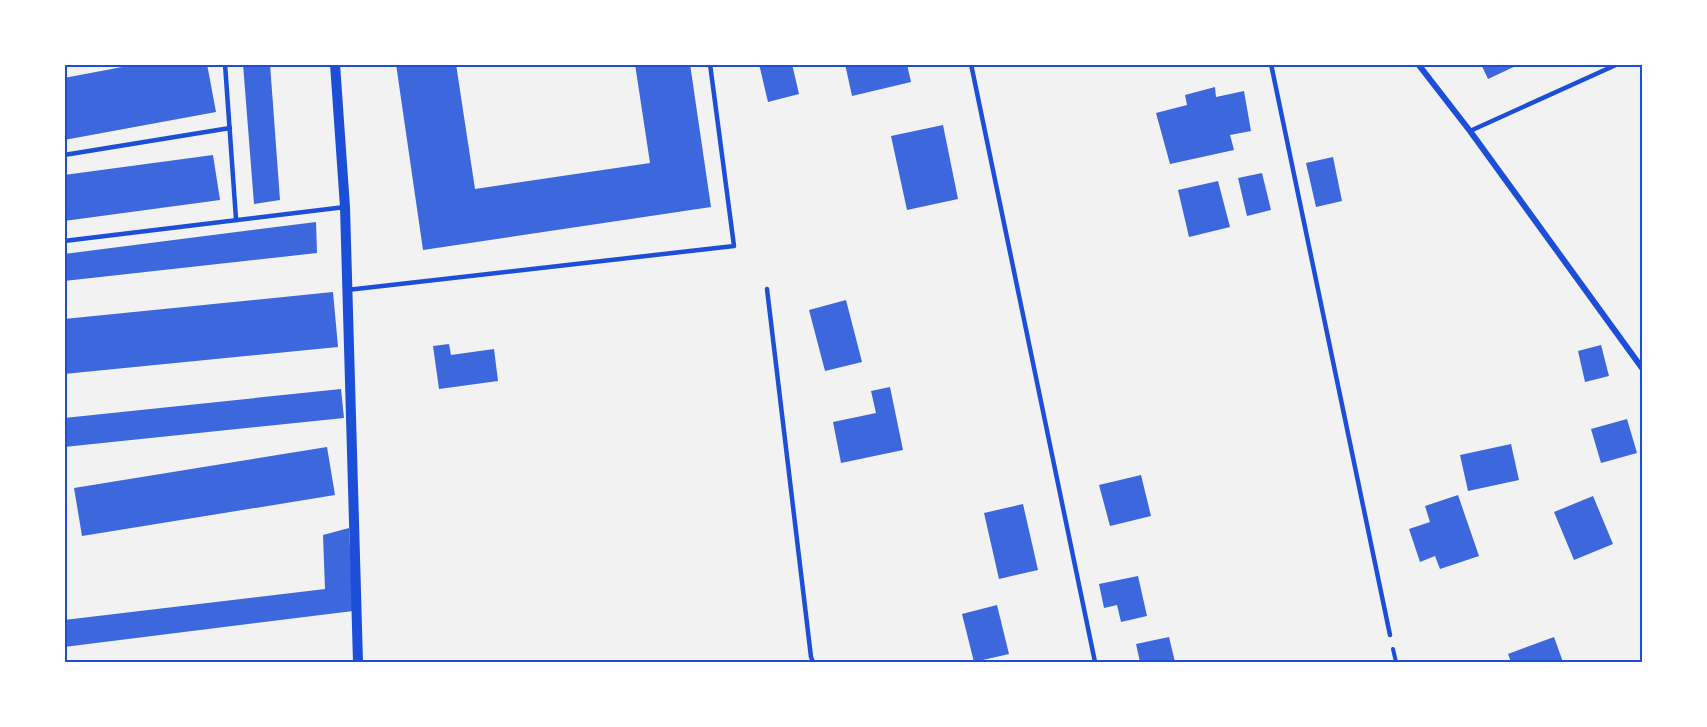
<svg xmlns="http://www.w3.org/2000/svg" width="1707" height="727" font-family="Ubuntu,sans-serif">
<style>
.building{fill:#3d67dc}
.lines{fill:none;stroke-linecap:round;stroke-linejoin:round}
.path{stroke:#1d4ed8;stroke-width:4}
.service{stroke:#1d4ed8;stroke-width:4.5}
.minor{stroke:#1d4ed8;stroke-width:6}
.tertiary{stroke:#1d4ed8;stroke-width:10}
.neatline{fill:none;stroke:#1d4ed8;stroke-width:2}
</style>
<rect width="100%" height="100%" fill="#f2f2f2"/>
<g class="building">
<path d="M138,64H207L216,112L64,140V78Z"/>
<path d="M243,64H270L280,200L254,204Z"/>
<path d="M396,64H456L475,189L650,163L635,64H690L711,207L423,250Z"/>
<path d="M759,64H792L799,94L768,102Z"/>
<path d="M845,64H907L911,82L852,96Z"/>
<path d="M1481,64H1520L1488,79Z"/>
<path d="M1215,87L1216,97L1244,91L1251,131L1230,135L1234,150L1170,164L1156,113L1187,105L1185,95Z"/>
<path d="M943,125L958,199L907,210L891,136Z"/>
<path d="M213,155L220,200L64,221V175Z"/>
<path d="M1333,157L1342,201L1316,207L1306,163Z"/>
<path d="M1262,173L1271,210L1247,216L1238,178Z"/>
<path d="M1218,181L1230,227L1189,237L1178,190Z"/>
<path d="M316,222L317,253L64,281V254Z"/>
<path d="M333,292L338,347L64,374V319Z"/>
<path d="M846,300L862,362L825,371L809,310Z"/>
<path d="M449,344L451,355L494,349L498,381L439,389L433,346Z"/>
<path d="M1601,345L1609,376L1585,382L1578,351Z"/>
<path d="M890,387L903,450L841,463L833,422L876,413L871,391Z"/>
<path d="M341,389L344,418L64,447V418Z"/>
<path d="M1627,419L1637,453L1601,463L1591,429Z"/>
<path d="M1511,444L1519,480L1468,491L1460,455Z"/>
<path d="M327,447L335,495L82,536L74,488Z"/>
<path d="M1141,475L1151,516L1110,526L1099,485Z"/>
<path d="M1458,495L1479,556L1440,569L1435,556L1420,562L1409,529L1430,522L1425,506Z"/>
<path d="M1593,496L1613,544L1574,560L1554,512Z"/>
<path d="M1023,504L1038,570L999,579L984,513Z"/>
<path d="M349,528L353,611L64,647V620L325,589L323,535Z"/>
<path d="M1138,576L1147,616L1121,622L1117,605L1104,608L1099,584Z"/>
<path d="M997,605L1009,654L974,662L962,614Z"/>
<path d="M1169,637L1175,662H1140L1136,644Z"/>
<path d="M1554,637L1563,662H1511L1508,654Z"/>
</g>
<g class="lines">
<path class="path" d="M1393,649L1396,662"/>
<g class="service">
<path d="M225,64L236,219"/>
<path d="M971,64L1095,662"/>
<path d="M1271,64L1390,635"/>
<path d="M1470,131L1618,64"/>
<path d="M64,155L230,128"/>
<path d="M64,241L345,207"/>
<path d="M767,289L811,657L813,662"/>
<path d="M347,290L734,246L710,64"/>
</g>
<path class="minor" d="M1418,64L1470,131L1642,368"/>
<path class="tertiary" d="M335,64L345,207L358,662"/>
</g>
<rect width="1707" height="727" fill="none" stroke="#ffffff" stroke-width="132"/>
<rect x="66" y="66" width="1575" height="595" class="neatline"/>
</svg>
